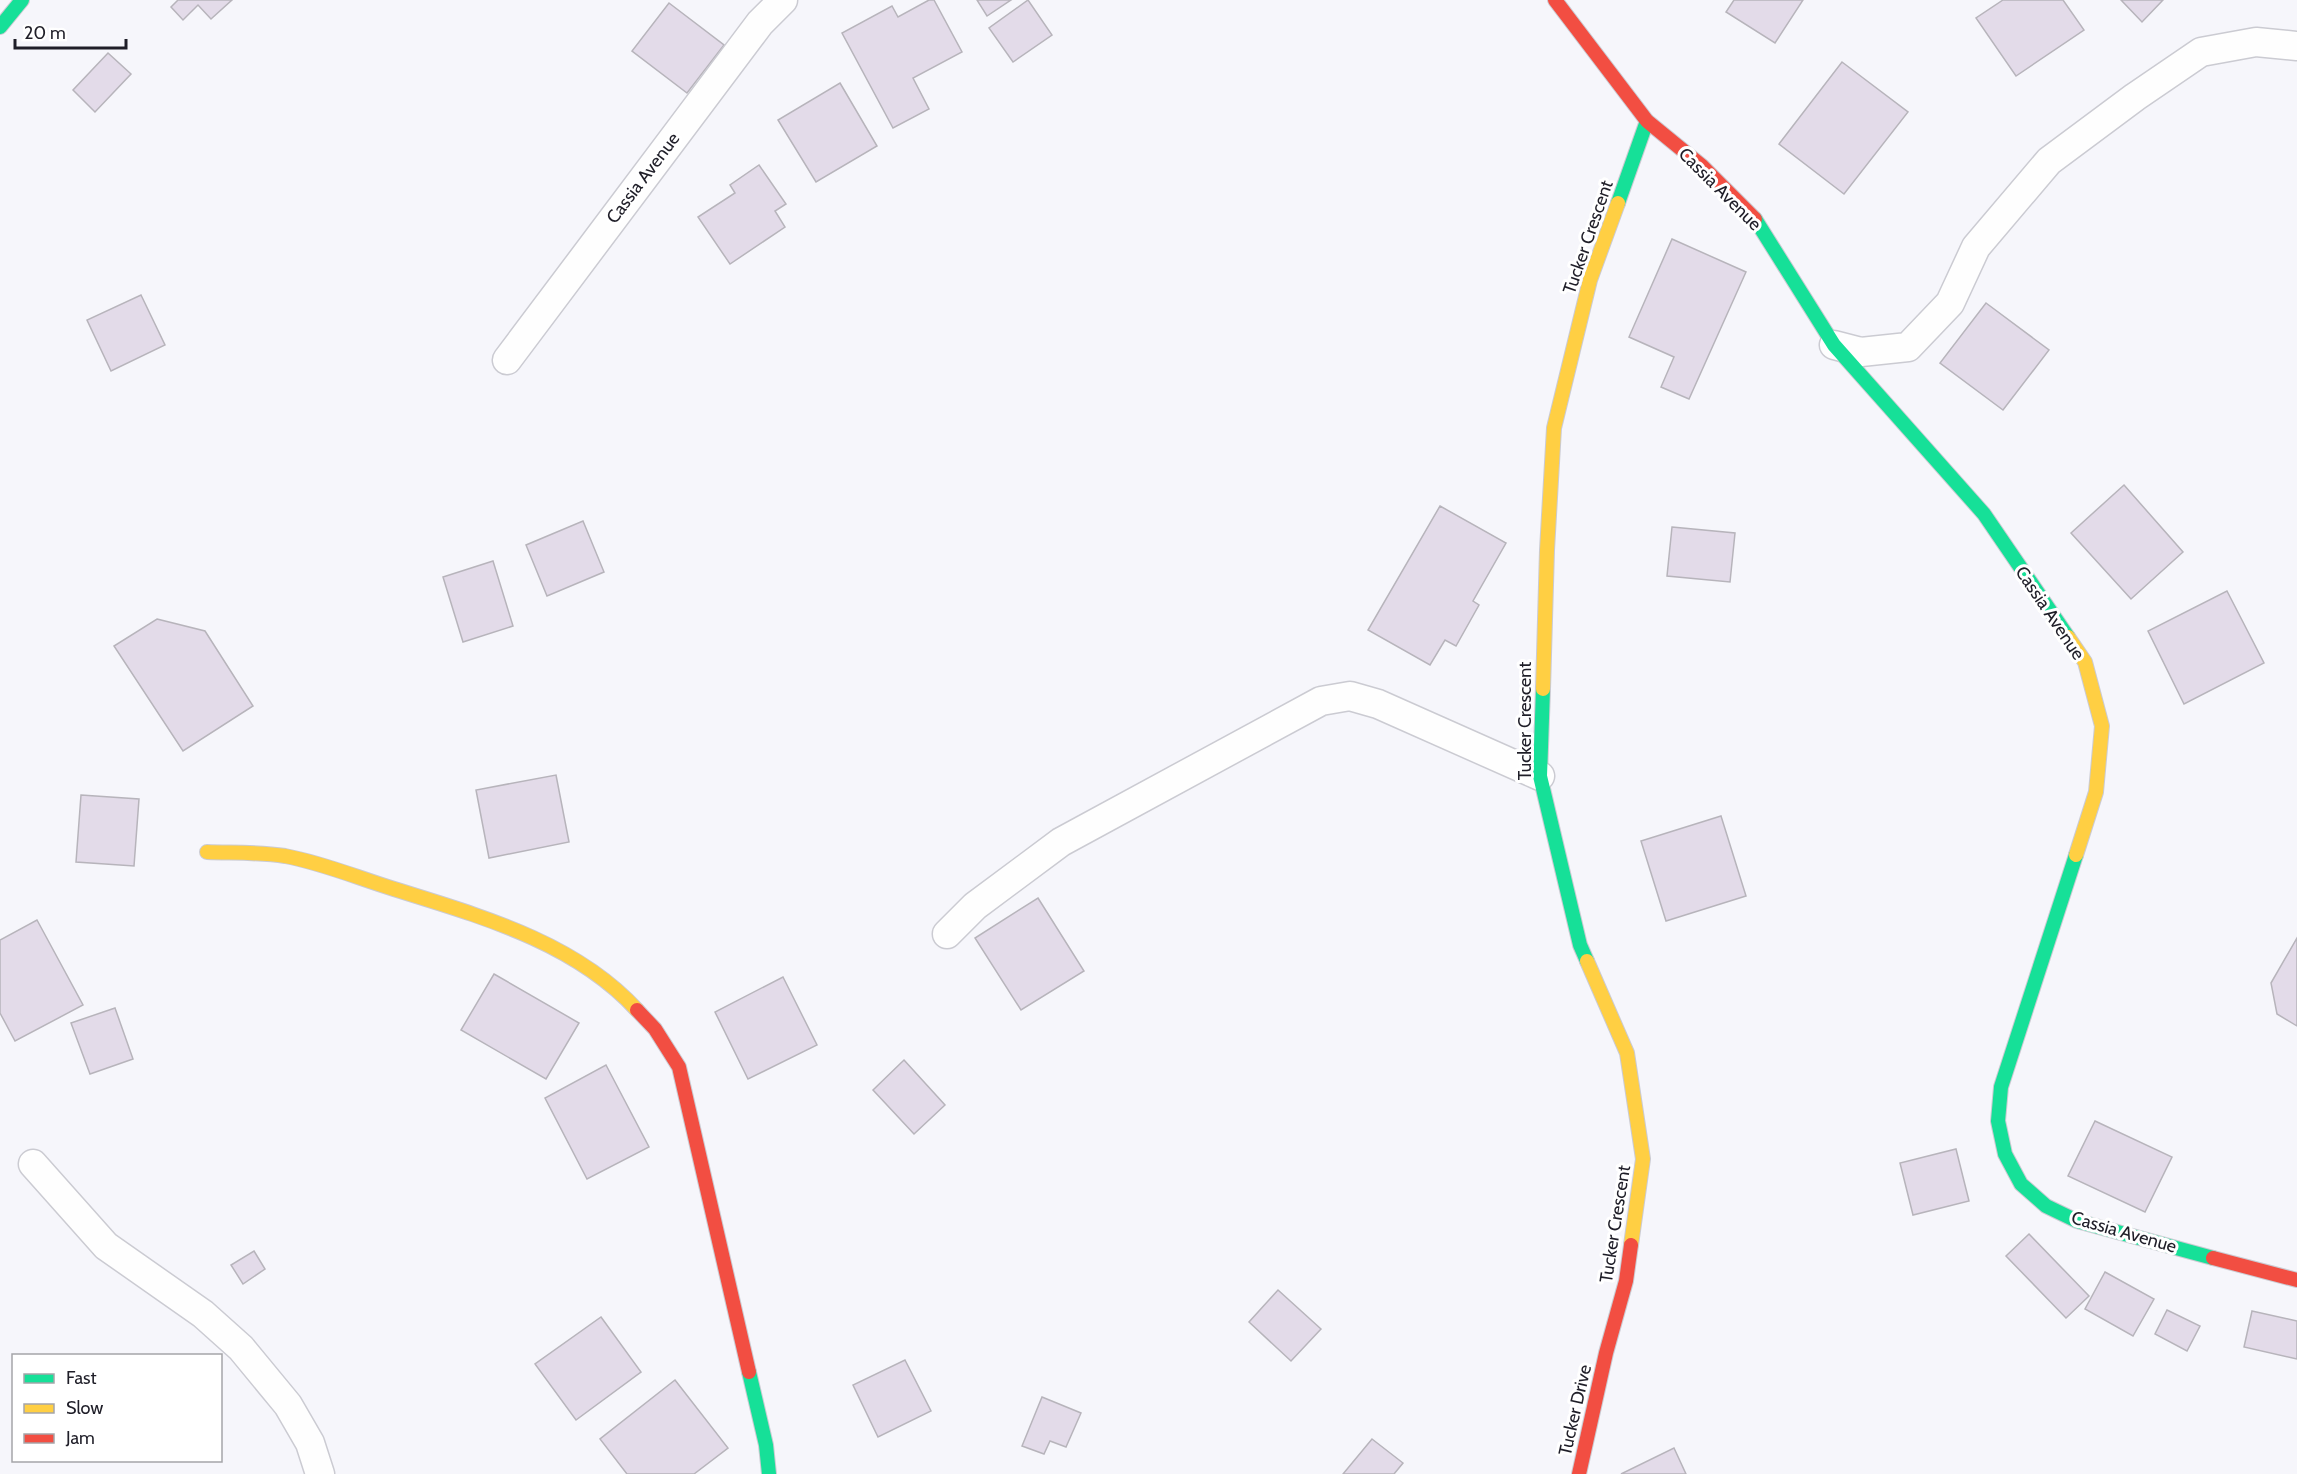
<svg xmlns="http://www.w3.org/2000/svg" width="2297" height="1474" font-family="Cabin,sans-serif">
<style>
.building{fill:#e3dbe9;stroke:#b7b4bb;stroke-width:1.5}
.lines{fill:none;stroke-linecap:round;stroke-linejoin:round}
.street-casing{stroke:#cbcbd2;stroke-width:31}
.fast-casing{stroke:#cbcbd2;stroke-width:16}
.slow-casing{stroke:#cbcbd2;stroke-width:16}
.jam-casing{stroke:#cbcbd2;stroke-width:16}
.street{stroke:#fefefe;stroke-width:28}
.fast{stroke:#16e098;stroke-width:14}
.slow{stroke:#ffcf43;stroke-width:14}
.jam{stroke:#f24e42;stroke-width:14}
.labels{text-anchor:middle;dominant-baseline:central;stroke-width:6;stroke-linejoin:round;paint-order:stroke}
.street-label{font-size:18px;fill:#1f1e28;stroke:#fff}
</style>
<rect width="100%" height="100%" fill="#f6f6fb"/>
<g class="building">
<path d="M178,0H232L211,19L198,5L183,20L171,7Z"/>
<path d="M929,0H934L962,52L913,78L929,109L893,128L842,33L892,6L898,17Z"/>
<path d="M977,0H1011L987,16Z"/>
<path d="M1028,0L1052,35L1013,62L989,28Z"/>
<path d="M1734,0H1803L1775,43L1726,12Z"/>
<path d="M2003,0H2063L2084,30L2016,76L1976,18Z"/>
<path d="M2121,0H2163L2142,22Z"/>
<path d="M669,3L724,45L687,93L632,51Z"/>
<path d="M108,53L131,74L95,112L73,90Z"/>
<path d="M1842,62L1908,112L1844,194L1779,144Z"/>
<path d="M840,83L877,146L816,182L778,120Z"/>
<path d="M759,165L786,204L775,211L785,227L730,264L698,217L735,193L730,185Z"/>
<path d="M1672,239L1746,272L1689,399L1661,387L1674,357L1629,337Z"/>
<path d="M141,295L165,345L111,371L87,320Z"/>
<path d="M1986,303L2049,350L2003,410L1940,363Z"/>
<path d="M2124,485L2183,552L2131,599L2071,533Z"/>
<path d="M1440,506L1506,543L1473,601L1479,605L1456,646L1445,640L1430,665L1368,630Z"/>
<path d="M583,521L604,572L547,596L526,545Z"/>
<path d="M1672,527L1735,533L1730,582L1667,576Z"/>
<path d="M493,561L513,626L463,642L443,577Z"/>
<path d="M2227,591L2264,663L2184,704L2148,631Z"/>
<path d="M157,619L205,631L253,706L183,751L114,646Z"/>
<path d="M556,775L569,842L489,858L476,790Z"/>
<path d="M81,795L139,799L134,866L76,862Z"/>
<path d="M1721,816L1746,896L1666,921L1641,841Z"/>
<path d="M1038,898L1084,971L1021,1010L975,938Z"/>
<path d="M37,920L83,1005L15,1041L0,1013V940Z"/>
<path d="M2297,938V1026L2277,1014L2271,983Z"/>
<path d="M494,974L579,1023L546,1079L461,1030Z"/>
<path d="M783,977L817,1045L748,1079L715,1012Z"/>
<path d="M115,1008L133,1059L90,1074L71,1023Z"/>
<path d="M904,1060L945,1105L914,1134L873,1090Z"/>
<path d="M606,1065L649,1147L587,1179L545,1098Z"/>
<path d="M2095,1121L2172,1157L2145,1212L2068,1176Z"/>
<path d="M1956,1149L1969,1201L1913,1215L1900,1163Z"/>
<path d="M2029,1234L2089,1296L2066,1318L2006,1256Z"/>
<path d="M254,1251L265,1269L243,1284L231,1265Z"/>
<path d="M2105,1272L2154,1299L2133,1336L2085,1309Z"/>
<path d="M1278,1290L1321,1329L1291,1361L1249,1322Z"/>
<path d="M2167,1310L2200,1326L2187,1351L2155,1334Z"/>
<path d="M2252,1311L2297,1321V1359L2244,1347Z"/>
<path d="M601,1317L641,1372L576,1420L535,1364Z"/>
<path d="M905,1360L931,1411L878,1437L853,1385Z"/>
<path d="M675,1380L728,1448L694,1474H627L600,1439Z"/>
<path d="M1042,1397L1081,1413L1066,1447L1050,1441L1044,1454L1022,1446Z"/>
<path d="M1372,1439L1403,1463L1394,1474H1343Z"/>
<path d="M1674,1448L1686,1474H1621Z"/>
</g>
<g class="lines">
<defs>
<g id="street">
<path d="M1834,345L1861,352L1908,347L1950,303L1976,247L2049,161L2135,97L2201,52L2256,42L2297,46"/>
<path d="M507,360L760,23L783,0"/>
<path d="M947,934L975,906L1061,842L1321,701L1350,696L1378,704L1540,776"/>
<path d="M33,1164L106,1246L203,1314L241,1348L288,1405L310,1443L320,1474"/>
</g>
<g id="fast">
<path d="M0,27L22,0"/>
<path d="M1618,203L1647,121"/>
<path d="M1755,219L1834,345L1984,514L2068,637"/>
<path d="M1543,689L1540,776L1580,945L1587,961"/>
<path d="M2076,855L2001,1087L1998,1121L2005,1154L2021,1184L2046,1206L2077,1221L2213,1258"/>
<path d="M749,1372L766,1445L769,1474"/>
</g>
<g id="slow">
<path d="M2068,637L2085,662L2102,726L2096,792L2076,855"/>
<path d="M1543,689L1547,550L1554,428L1590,280L1618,203"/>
<path d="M207,852C233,853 259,852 285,856C323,863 358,878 394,889C480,916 575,942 637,1010"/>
<path d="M1587,961L1627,1053L1643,1159L1631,1245"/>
</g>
<g id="jam">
<path d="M1555,0L1647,121L1702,166L1755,219"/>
<path d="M637,1010L655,1029L679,1067L749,1372"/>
<path d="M2213,1258L2297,1280"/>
<path d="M1579,1474L1606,1353L1626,1281L1631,1245"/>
</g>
</defs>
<use href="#street" class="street-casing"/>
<use href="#fast" class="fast-casing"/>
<use href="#slow" class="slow-casing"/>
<use href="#jam" class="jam-casing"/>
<use href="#street" class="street"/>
<use href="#fast" class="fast"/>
<use href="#slow" class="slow"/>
<use href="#jam" class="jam"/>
</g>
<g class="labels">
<g class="street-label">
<text transform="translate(643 178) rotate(-53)">Cassia Avenue</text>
<text transform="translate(1720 189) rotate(45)">Cassia Avenue</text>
<text transform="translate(1588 237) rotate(-71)">Tucker Crescent</text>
<text transform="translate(2050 613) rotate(56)">Cassia Avenue</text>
<text transform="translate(1525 721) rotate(-90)">Tucker Crescent</text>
<text transform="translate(1615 1224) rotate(-81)">Tucker Crescent</text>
<text transform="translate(2124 1232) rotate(16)">Cassia Avenue</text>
<text transform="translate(1575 1410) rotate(-77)">Tucker Drive</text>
</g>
</g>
<rect x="12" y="1354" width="210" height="108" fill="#ffffff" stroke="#a5a5a9" stroke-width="1.5"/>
<rect x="24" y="1374" width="30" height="9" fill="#16e098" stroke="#a5a5a9" stroke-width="1.5"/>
<text x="66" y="1384" font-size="18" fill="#1f1e28">Fast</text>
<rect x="24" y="1404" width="30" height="9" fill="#ffcf43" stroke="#a5a5a9" stroke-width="1.5"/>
<text x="66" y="1414" font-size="18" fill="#1f1e28">Slow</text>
<rect x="24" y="1434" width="30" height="9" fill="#f24e42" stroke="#a5a5a9" stroke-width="1.5"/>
<text x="66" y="1444" font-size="18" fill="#1f1e28">Jam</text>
<path d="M15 39v9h111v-9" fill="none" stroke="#1f1e28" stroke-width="3"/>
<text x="24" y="39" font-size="18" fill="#1f1e28" stroke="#ffffff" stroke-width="4.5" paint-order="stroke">20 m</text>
</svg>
